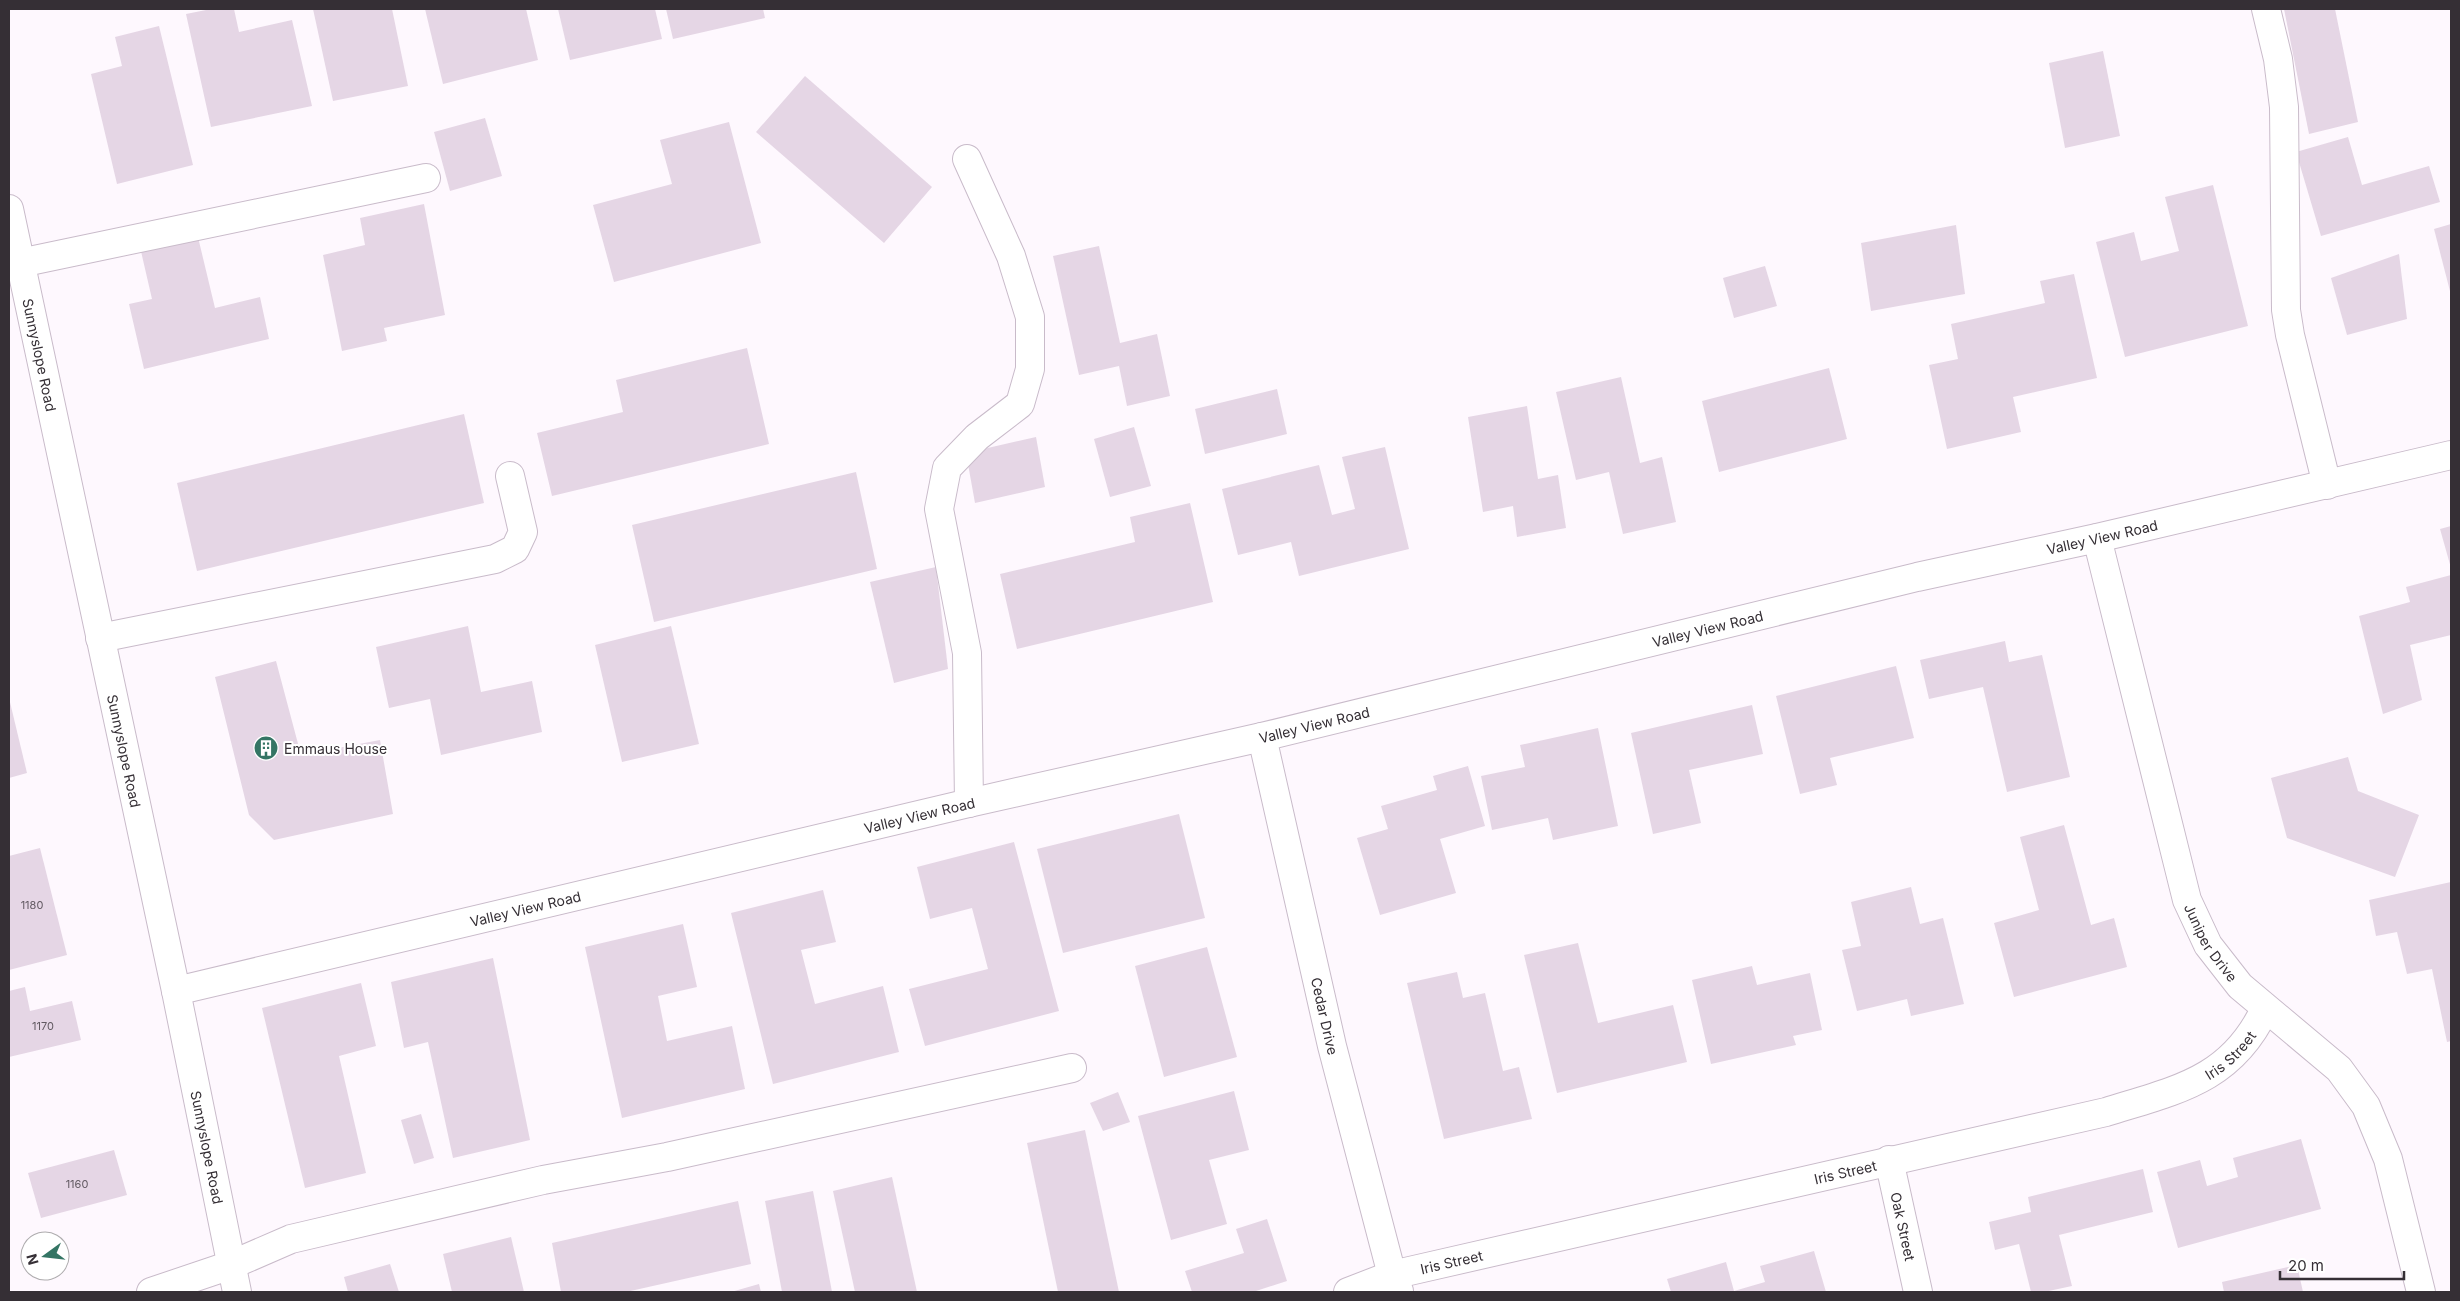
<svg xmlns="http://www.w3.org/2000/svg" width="2460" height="1301" font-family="Inter,sans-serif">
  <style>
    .building { fill: #e5d6e5 }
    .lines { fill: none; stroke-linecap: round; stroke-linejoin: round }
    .minor-casing { stroke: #c9bbca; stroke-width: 30 }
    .minor { stroke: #fff; stroke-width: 28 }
    .labels { text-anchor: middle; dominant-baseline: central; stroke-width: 4; stroke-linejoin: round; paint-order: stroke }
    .number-label { font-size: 11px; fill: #615961 }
    .street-label { font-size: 14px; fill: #352f35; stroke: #fff }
    .poi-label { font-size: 14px; fill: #352f35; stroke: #fff; text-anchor: start }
  </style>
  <rect width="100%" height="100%" fill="#fef8fe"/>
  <g class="building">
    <polygon points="211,9 234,9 239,32 292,20 312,106 211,127 186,14"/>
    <polygon points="313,9 392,9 408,86 333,101"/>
    <polygon points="425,9 526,9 538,60 443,84"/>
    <polygon points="558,9 655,9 662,39 570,60"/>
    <polygon points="666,9 763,9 765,18 673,39"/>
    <polygon points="2284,9 2335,9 2358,122 2309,134"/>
    <polygon points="159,26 193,165 117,184 91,74 122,66 115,37"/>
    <polygon points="2103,51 2120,136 2065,148 2049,63"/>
    <polygon points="805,76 932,187 884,243 756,132"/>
    <polygon points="485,118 502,176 450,191 434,132"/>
    <polygon points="729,122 761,243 614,282 593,205 672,184 660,140"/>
    <polygon points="2348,137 2362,185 2429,166 2440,202 2321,236 2296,152"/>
    <polygon points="2213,185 2248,326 2125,357 2096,242 2134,232 2141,261 2179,251 2165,197"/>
    <polygon points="424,204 445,315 384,328 387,341 342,351 323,255 365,245 360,218"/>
    <polygon points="2451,224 2451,295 2434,229"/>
    <polygon points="1956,225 1965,294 1871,311 1861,243"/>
    <polygon points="197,233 215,308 260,297 269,339 144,369 129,304 152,299 140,247"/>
    <polygon points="1099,246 1120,343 1157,334 1170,396 1127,406 1119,366 1079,375 1053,256"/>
    <polygon points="2399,254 2407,319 2347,335 2331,278"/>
    <polygon points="1765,266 1777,306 1734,318 1723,278"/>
    <polygon points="2074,274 2097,378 2013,397 2021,432 1947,449 1929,365 1958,359 1951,324 2045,303 2040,281"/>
    <polygon points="747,348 769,444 552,496 537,433 623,412 616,380"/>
    <polygon points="1829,368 1847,439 1719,472 1702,401"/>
    <polygon points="1621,377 1640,463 1662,457 1676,522 1623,534 1609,472 1576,480 1556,392"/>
    <polygon points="1277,389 1287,434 1205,454 1195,409"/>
    <polygon points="1527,406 1538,479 1558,475 1566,528 1517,537 1513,506 1483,512 1468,417"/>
    <polygon points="464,414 484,503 197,571 177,483"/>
    <polygon points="1134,427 1151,486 1110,497 1094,439"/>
    <polygon points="1036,437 1045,487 975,503 966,453"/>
    <polygon points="1385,447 1409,549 1299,576 1291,542 1238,555 1222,489 1319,465 1332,515 1355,509 1342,457"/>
    <polygon points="856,472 877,569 654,622 632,525"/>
    <polygon points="1190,503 1213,602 1017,649 1000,574 1135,542 1130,517"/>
    <polygon points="2451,526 2451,568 2440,529"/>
    <polygon points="936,567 948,669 894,683 870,582"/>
    <polygon points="2451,575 2451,635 2410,645 2422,700 2383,714 2359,616 2410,602 2406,587"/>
    <polygon points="468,626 481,692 532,681 542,732 441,755 430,699 389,708 376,647"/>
    <polygon points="671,626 699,744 622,762 595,645"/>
    <polygon points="2005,641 2009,662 2042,655 2070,777 2007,792 1983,687 1929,699 1920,660"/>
    <polygon points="276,661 301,755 380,740 393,814 274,840 249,815 215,677"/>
    <polygon points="1896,666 1914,738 1830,758 1837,785 1800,794 1776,696"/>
    <polygon points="9,698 27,773 9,778"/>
    <polygon points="1752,705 1763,754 1689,770 1701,823 1653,834 1631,733"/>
    <polygon points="1598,728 1618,826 1553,840 1548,818 1492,830 1481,776 1525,767 1520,745"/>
    <polygon points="2348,757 2358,791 2419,815 2395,877 2287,838 2271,778"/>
    <polygon points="1468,766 1485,826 1440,839 1456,893 1380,915 1357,838 1388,829 1381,806 1437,790 1433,776"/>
    <polygon points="1179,814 1205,918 1063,953 1037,849"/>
    <polygon points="2064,825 2091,925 2114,918 2127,967 2014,997 1994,923 2039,910 2020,837"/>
    <polygon points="1014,842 1059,1011 925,1046 909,989 988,969 972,908 930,919 917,867"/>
    <polygon points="40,848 67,955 9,970 9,856"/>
    <polygon points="2451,882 2451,1041 2447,1042 2432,969 2407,974 2397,932 2376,936 2369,900"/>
    <polygon points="1911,887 1920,924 1943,918 1964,1004 1911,1016 1907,999 1857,1011 1842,950 1861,946 1851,902"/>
    <polygon points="823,890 836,942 801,950 815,1004 883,986 899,1052 773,1084 731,913"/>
    <polygon points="683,924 697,987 658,996 667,1041 732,1026 745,1089 622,1118 585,947"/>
    <polygon points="1578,943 1598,1023 1673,1005 1687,1062 1557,1093 1524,955"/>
    <polygon points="1207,947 1237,1057 1164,1077 1135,966"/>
    <polygon points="493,958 530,1140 453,1158 428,1042 404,1048 391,982"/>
    <polygon points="1752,966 1757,985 1810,973 1822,1030 1793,1036 1796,1045 1711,1064 1692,980"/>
    <polygon points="1457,972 1463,998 1485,993 1503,1071 1519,1067 1532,1119 1444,1139 1407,983"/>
    <polygon points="361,983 376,1046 339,1056 366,1173 305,1188 262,1008"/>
    <polygon points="25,987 30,1011 72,1001 81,1040 9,1057 9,991"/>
    <polygon points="1234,1091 1249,1150 1209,1160 1227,1224 1171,1240 1138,1116"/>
    <polygon points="1118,1092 1130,1122 1103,1131 1090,1103"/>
    <polygon points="421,1114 434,1158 414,1164 401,1120"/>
    <polygon points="1085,1130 1119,1292 1058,1292 1027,1143"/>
    <polygon points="2301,1139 2321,1209 2178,1248 2157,1172 2200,1160 2207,1186 2238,1177 2233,1158"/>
    <polygon points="114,1150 127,1195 41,1218 28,1173"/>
    <polygon points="2143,1169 2153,1212 2059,1235 2072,1286 2044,1292 2031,1292 2019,1244 1995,1250 1989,1222 2031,1212 2028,1197"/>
    <polygon points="892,1177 917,1292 855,1292 833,1191"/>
    <polygon points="813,1191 832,1292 782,1292 765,1201"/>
    <polygon points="738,1201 751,1264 626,1292 561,1292 552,1243"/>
    <polygon points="1267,1219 1287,1281 1253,1292 1192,1292 1185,1271 1244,1253 1236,1229"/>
    <polygon points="511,1237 524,1292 452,1292 443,1254"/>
    <polygon points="1814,1251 1826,1292 1671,1292 1667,1279 1726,1262 1734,1291 1765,1282 1760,1266"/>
    <polygon points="390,1264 399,1292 348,1292 344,1277"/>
    <polygon points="2297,1265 2303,1292 2224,1292 2222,1282"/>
    <polygon points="759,1284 761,1292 731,1292"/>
  </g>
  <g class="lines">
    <defs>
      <g id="minor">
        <polyline points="2266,9 2278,59 2284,107 2286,310 2290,335 2327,485"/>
        <polyline points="967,159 1011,256 1030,317 1030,369 1020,404 977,437 947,468 939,509 967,653 969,803"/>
        <path id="s1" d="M9 209 176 991 237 1292"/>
        <polyline points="20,263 426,178"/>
        <path id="s2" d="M2097 538 2187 900 2208 945 2240 986 2339 1069 2366 1106 2388 1159 2421 1292"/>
        <polyline points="100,638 495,559 515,549 523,532 510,476"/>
        <path id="s3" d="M1262 737 1332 1046 1392 1275 1399 1291"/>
        <path id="s4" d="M176 991 969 803 1262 737 1917 577 2097 538 2451 455"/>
        <path id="s5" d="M1889 1160 1918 1292"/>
        <polyline points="151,1292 231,1265 291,1239 543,1180 667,1157 1072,1068"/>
        <path id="s6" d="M1348 1292 1392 1275 2106 1112C2176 1090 2231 1081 2265 1009"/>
      </g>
    </defs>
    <use href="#minor" class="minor-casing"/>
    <use href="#minor" class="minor"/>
  </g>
  <defs>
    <symbol id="building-disc" viewBox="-11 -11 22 22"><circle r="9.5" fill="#347564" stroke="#fff"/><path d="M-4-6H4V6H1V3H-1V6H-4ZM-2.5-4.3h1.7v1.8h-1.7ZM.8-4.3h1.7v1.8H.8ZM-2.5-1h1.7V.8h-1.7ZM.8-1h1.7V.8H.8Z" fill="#fff"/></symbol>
  </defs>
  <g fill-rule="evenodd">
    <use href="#building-disc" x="252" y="734" width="28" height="28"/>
  </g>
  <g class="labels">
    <g class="number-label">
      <text x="32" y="905">1180</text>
      <text x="43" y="1026">1170</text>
      <text x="77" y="1184">1160</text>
    </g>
    <g class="street-label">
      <text stroke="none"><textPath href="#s1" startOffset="149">Sunnyslope Road</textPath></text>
      <text stroke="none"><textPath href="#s4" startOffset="1979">Valley View Road</textPath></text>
      <text stroke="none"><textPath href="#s4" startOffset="1574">Valley View Road</textPath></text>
      <text stroke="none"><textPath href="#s4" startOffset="1169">Valley View Road</textPath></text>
      <text stroke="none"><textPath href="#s1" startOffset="554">Sunnyslope Road</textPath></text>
      <text stroke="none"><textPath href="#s4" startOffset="764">Valley View Road</textPath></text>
      <text stroke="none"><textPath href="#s4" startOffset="359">Valley View Road</textPath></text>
      <text stroke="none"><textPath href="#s2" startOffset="422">Juniper Drive</textPath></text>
      <text stroke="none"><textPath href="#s3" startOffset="286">Cedar Drive</textPath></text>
      <text stroke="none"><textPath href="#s6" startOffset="918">Iris Street</textPath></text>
      <text stroke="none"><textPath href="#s1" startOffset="959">Sunnyslope Road</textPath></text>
      <text stroke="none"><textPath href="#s6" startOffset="512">Iris Street</textPath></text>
      <text stroke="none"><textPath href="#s5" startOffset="68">Oak Street</textPath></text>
      <text stroke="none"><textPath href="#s6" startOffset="108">Iris Street</textPath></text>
    </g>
    <g class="poi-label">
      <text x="284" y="748">Emmaus House</text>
    </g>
  </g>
  <rect width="2460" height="1301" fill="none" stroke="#352f35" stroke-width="20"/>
  <g transform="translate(45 1256) rotate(255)"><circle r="24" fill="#ffffff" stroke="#aeacae"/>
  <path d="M0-4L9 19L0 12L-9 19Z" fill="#347564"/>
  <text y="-8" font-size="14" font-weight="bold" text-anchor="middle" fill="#352f35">N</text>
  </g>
  <path d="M2280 1271v8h124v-8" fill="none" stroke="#352f35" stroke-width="2.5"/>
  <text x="2288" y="1271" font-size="15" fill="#352f35" stroke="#ffffff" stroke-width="4" paint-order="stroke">20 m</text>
</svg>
